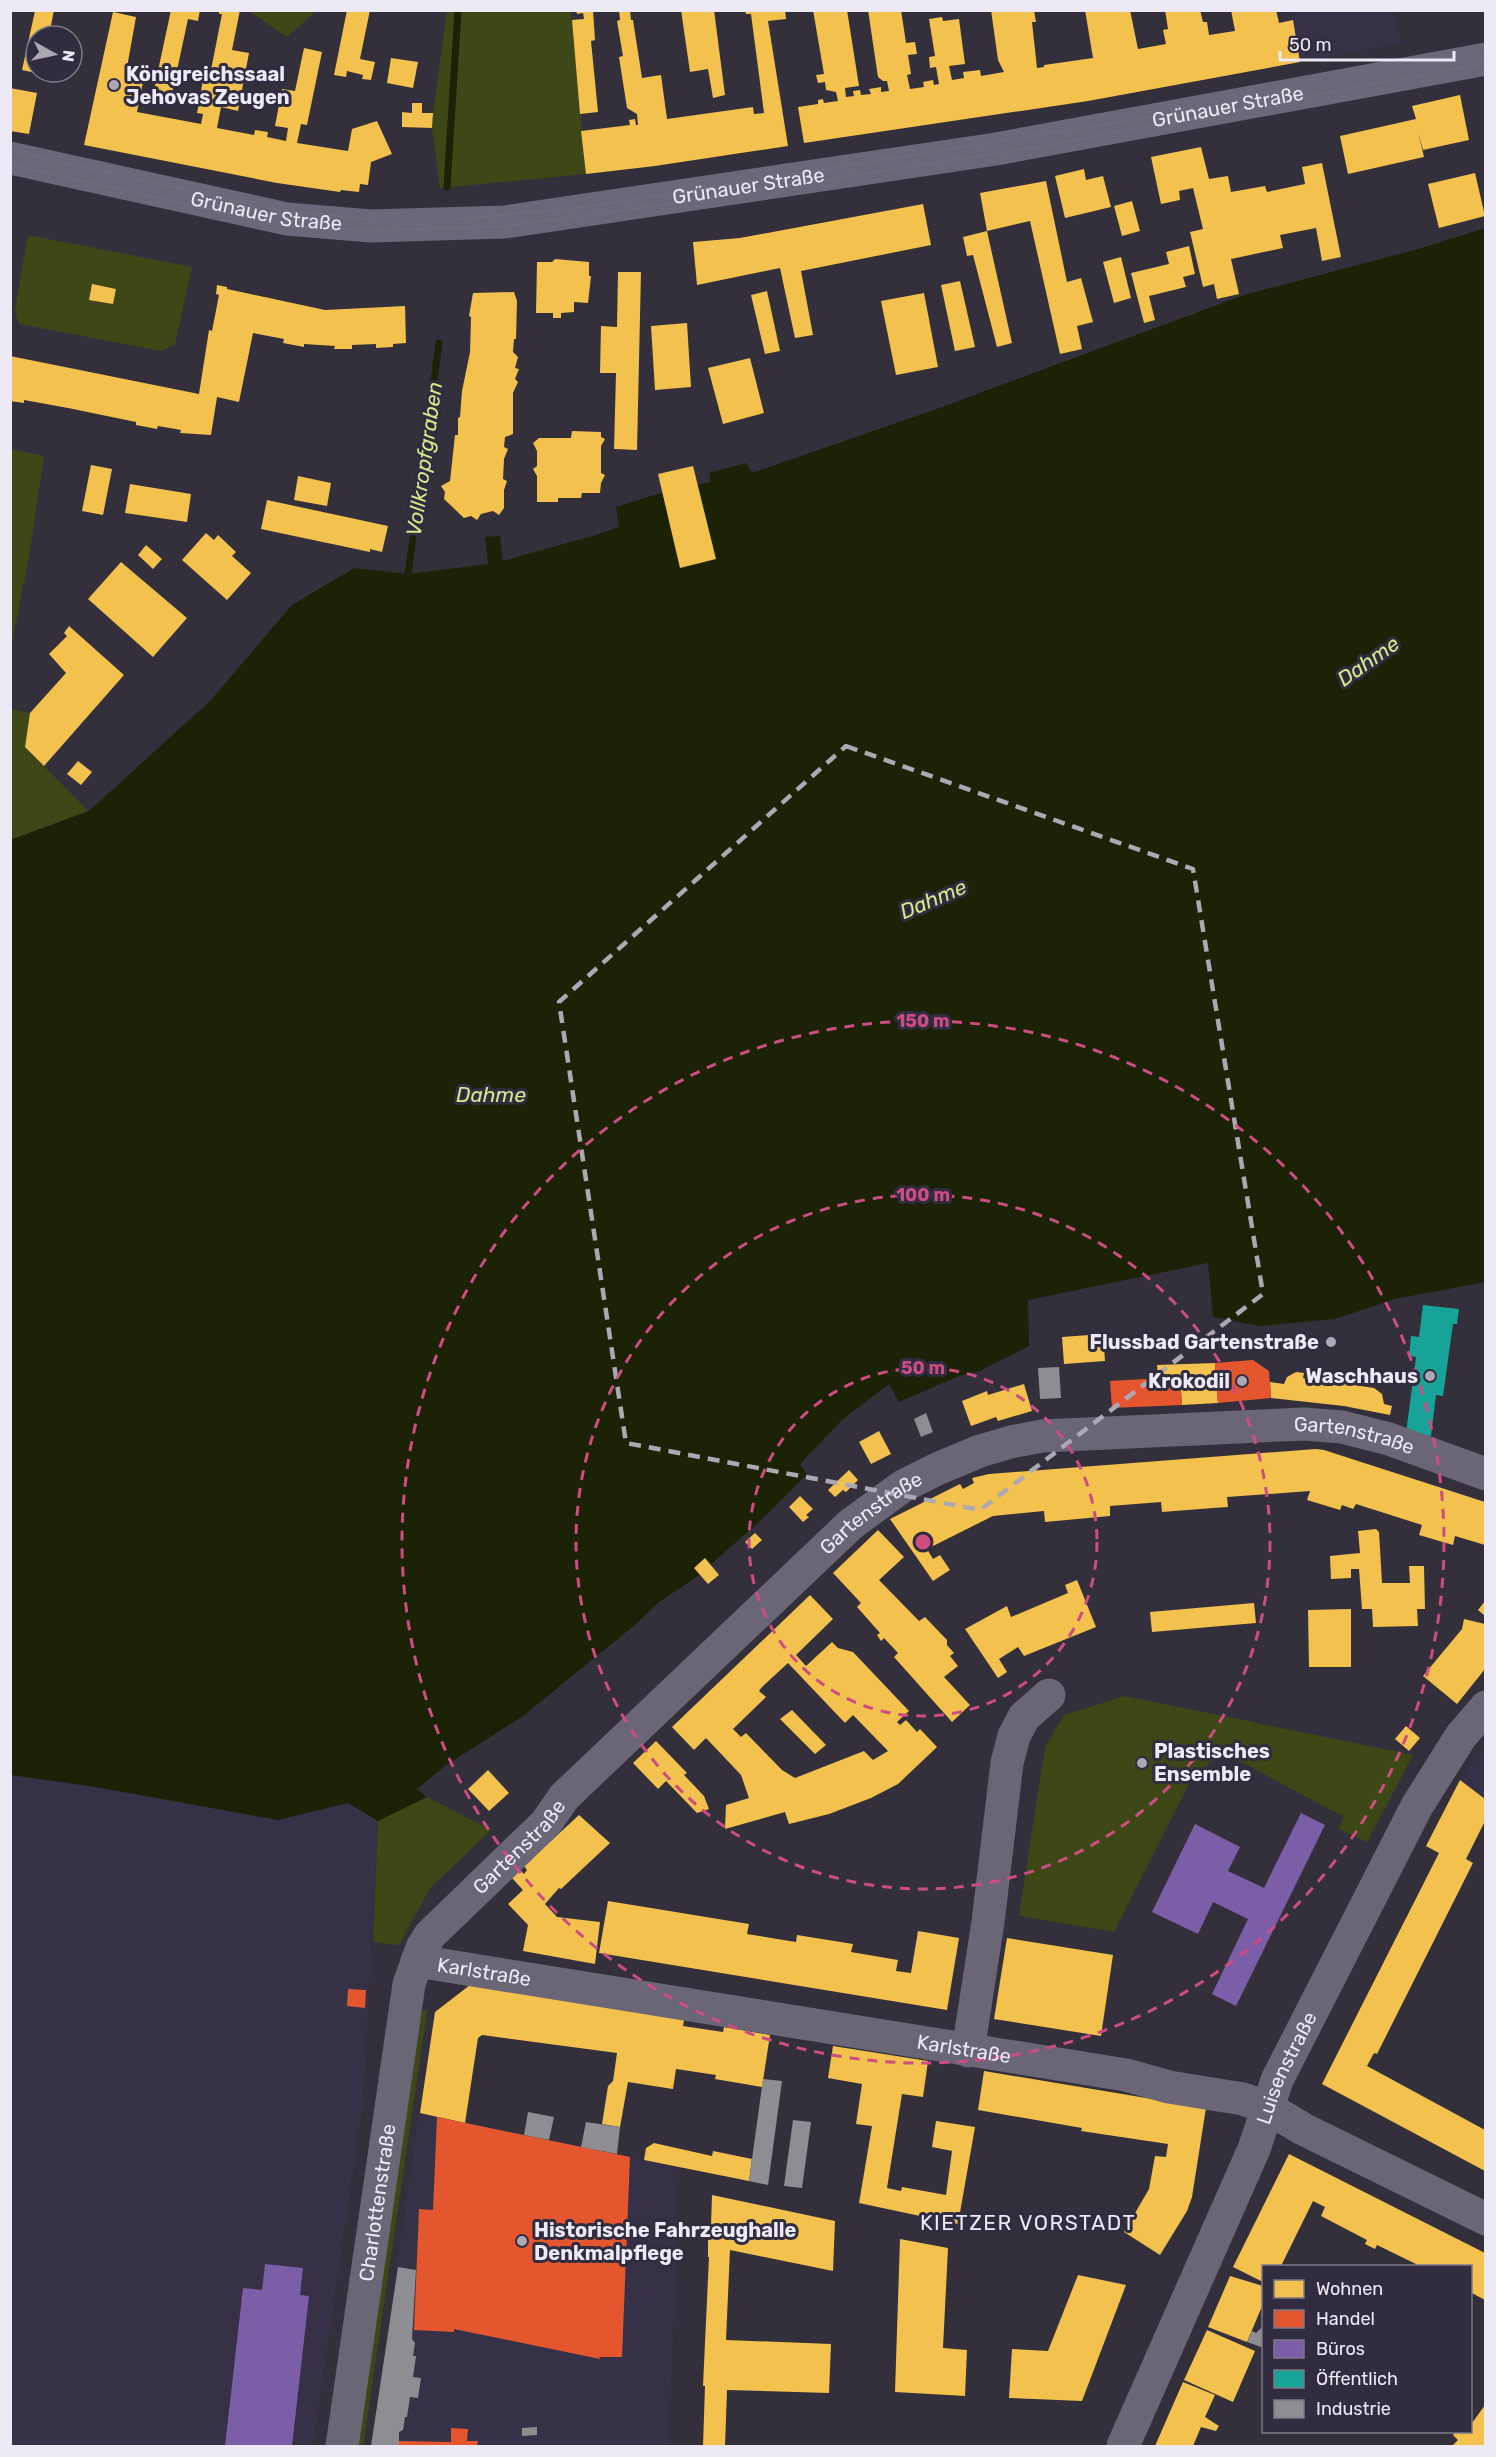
<svg xmlns="http://www.w3.org/2000/svg" width="1496" height="2457" font-family="Rubik,sans-serif">
  <style>
    .built { fill: #373148 }
    .green { fill: #3e4816 }
    .water { fill: #1b2205 }
    .homes { fill: #f2c14e; fill-rule: evenodd }
    .shops { fill: #e4572e }
    .offices { fill: #7b5ea7 }
    .public { fill: #17a398 }
    .industry { fill: #8d8d92 }
    .lines { fill: none; stroke-linecap: round; stroke-linejoin: round }
    .stream { stroke: #1b2205; stroke-width: 7 }
    .minor { stroke: #6b6676; stroke-width: 33 }
    .major { stroke: #6c6779; stroke-width: 33 }
    .tram { stroke: #726e7a; stroke-width: 1.5 }
    .marked { fill: none; stroke: #aca9b5; stroke-width: 4.5; stroke-dasharray: 12 8; stroke-linejoin: round }
    .ring { fill: none; stroke: #cd4c82; stroke-width: 3; stroke-dasharray: 10 8 }
    .poi-dot { fill: #aca9b5; stroke: #312c3f; stroke-width: 2 }
    .labels { text-anchor: middle; dominant-baseline: central; stroke-width: 6; stroke-linejoin: round; paint-order: stroke }
    .poi-label { font-size: 20px; font-weight: bold; fill: #edeaf6; stroke: #312c3f; text-anchor: start }
    .street-label { font-size: 20px; fill: #edeaf6; stroke: #312c3f }
    .water-label { font-size: 21px; font-style: italic; fill: #d2eb89; stroke: #312c3f }
    .neighbourhood-label { font-size: 21px; letter-spacing: 1.5px; fill: #edeaf6; stroke: #312c3f }
    .centre { fill: #cd4c82; stroke: #312c3f; stroke-width: 3 }
    .ring-label { font-size: 18px; text-anchor: middle; font-weight: bold; fill: #cd4c82; stroke: #312c3f; stroke-width: 6; stroke-linejoin: round; paint-order: stroke }
  </style>
  <rect width="100%" height="100%" fill="#33303b"/>
  <g class="built">
    <polygon points="1291,11 1394,11 1402,43 1300,62"/>
    <polygon points="1485,1748 1485,1799 1460,1780"/>
    <polygon points="11,1775 96,1787 278,1820 348,1803 378,1821 363,2101 313,2446 11,2446"/>
    <polygon points="419,2112 630,2157 679,2169 669,2446 371,2446"/>
  </g>
  <g class="green">
    <polygon points="249,11 316,11 287,37"/>
    <polygon points="447,11 571,11 586,174 440,188 432,128 433,113"/>
    <polygon points="28,235 192,267 175,344 161,351 20,324 17,319 15,309"/>
    <polygon points="11,449 44,456 30,551 11,648"/>
    <polygon points="10,709 30,713 25,747 88,811 11,840"/>
    <polygon points="1125,1696 1413,1755 1367,1842 1339,1829 1344,1817 1221,1751 1189,1784 1114,1932 1019,1916 1045,1747 1064,1715"/>
    <polygon points="427,1797 491,1830 430,1888 399,1945 373,1942 378,1821"/>
    <polygon points="419,2009 427,2011 363,2446 350,2446"/>
  </g>
  <polygon class="water" points="1485,228 1485,1282 1395,1299 1335,1319 1259,1326 1213,1317 1208,1263 1028,1300 1029,1346 980,1371 959,1376 899,1402 889,1384 842,1420 800,1464 807,1474 759,1522 694,1579 659,1602 636,1624 523,1716 445,1766 417,1789 427,1797 378,1821 348,1803 278,1820 96,1787 11,1775 10,840 89,811 210,701 292,605 354,568 408,574 488,564 485,537 500,536 503,561 592,536 619,527 616,507 657,494 711,482 709,473 746,463 752,473 931,411 1244,295 1422,248"/>
  <g class="homes">
    <polygon points="54,10 49,36 36,36 36,73 22,70 35,11"/>
    <polygon points="171,10 200,10 198,21 188,19 170,103 152,99"/>
    <polygon points="219,10 240,10 232,50 249,53 238,111 221,107 217,128 254,135 255,130 268,132 267,137 286,141 288,128 275,126 282,89 295,91 304,48 322,52 307,125 301,124 297,143 348,151 352,129 377,121 392,154 371,162 368,185 360,184 359,192 341,190 340,192 277,183 84,145 113,12 136,17 126,73 144,77 137,112 201,124 203,114 197,113 205,69 211,70 222,14 219,14"/>
    <polygon points="347,10 370,10 360,59 375,62 371,80 362,79 363,75 347,71 346,77 334,75"/>
    <polygon points="576,10 593,10 595,40 591,41 598,112 580,114 572,20 584,19 583,13 577,14"/>
    <polygon points="619,10 630,10 631,20 633,20 642,78 661,75 667,119 753,107 754,114 764,113 751,14 746,14 745,10 785,10 786,19 768,21 788,146 655,166 586,174 581,131 630,125 629,120 635,119 636,125 638,125 637,114 627,108 619,57 623,56 617,21 620,20"/>
    <polygon points="681,10 714,10 725,95 713,98 708,69 690,72"/>
    <polygon points="813,10 847,10 859,86 845,88 846,97 854,96 853,91 860,90 861,95 871,94 869,89 881,87 881,92 889,91 887,81 883,81 878,77 868,10 901,10 906,43 915,42 917,54 908,55 911,74 907,75 910,89 924,87 923,82 933,80 934,85 939,84 936,67 930,68 929,57 935,56 929,19 942,17 943,21 959,19 965,64 949,66 952,80 964,78 963,72 980,70 981,76 1004,72 998,60 991,10 1034,10 1036,22 1032,22 1037,68 1044,67 1044,65 1093,58 1085,10 1130,10 1138,49 1166,44 1163,30 1168,29 1165,10 1200,10 1203,22 1207,22 1209,35 1235,31 1231,10 1276,10 1279,23 1293,20 1300,62 1088,101 804,143 798,107 818,104 818,100 823,99 824,103 838,101 836,92 826,90 825,82 818,83 816,75 824,74"/>
    <polygon points="391,58 418,62 413,88 387,83"/>
    <polygon points="10,88 37,93 29,134 10,131"/>
    <polygon points="1460,95 1469,140 1423,150 1418,132 1424,157 1348,174 1340,136 1416,119 1412,106"/>
    <polygon points="412,103 422,103 422,113 433,113 432,128 402,127 402,112 412,113"/>
    <polygon points="1201,147 1209,179 1228,176 1231,192 1265,186 1267,192 1305,184 1302,167 1322,163 1341,257 1322,261 1316,228 1280,235 1283,248 1231,259 1239,294 1217,299 1214,284 1203,287 1190,232 1203,229 1193,188 1179,191 1180,200 1161,204 1151,157"/>
    <polygon points="1084,169 1086,180 1103,176 1111,207 1065,218 1055,176"/>
    <polygon points="1475,173 1485,216 1439,228 1428,184"/>
    <polygon points="1046,181 1067,282 1081,278 1093,322 1077,326 1082,349 1060,354 1030,221 987,231 980,193"/>
    <polygon points="1132,201 1140,231 1122,236 1114,206"/>
    <polygon points="923,204 931,245 801,271 813,335 795,338 780,268 697,285 693,242 740,238"/>
    <polygon points="987,231 1012,343 997,347 973,255 967,256 963,237"/>
    <polygon points="1189,246 1195,274 1183,277 1186,287 1149,296 1155,320 1144,323 1131,273 1169,264 1166,252"/>
    <polygon points="1121,257 1131,298 1114,303 1103,262"/>
    <polygon points="555,259 589,262 589,276 591,276 588,303 574,302 574,312 561,313 561,318 553,318 553,313 536,313 537,262 552,262"/>
    <polygon points="618,272 641,272 637,450 614,449 616,373 600,373 601,326 617,327"/>
    <polygon points="960,281 975,347 955,351 941,285"/>
    <polygon points="92,284 116,289 113,304 89,300"/>
    <polygon points="217,285 227,287 227,289 325,310 405,306 406,343 393,344 393,347 376,348 376,344 352,345 352,349 334,349 335,346 304,344 304,347 283,343 284,339 253,333 239,402 217,397 211,435 180,433 181,430 158,426 157,429 136,425 136,422 68,408 24,400 24,403 10,401 10,356 199,394 209,330 212,331 219,295 216,294"/>
    <polygon points="767,291 780,351 765,354 751,295"/>
    <polygon points="514,292 517,301 516,339 514,339 513,352 518,357 515,368 519,369 515,379 518,382 513,393 513,434 505,437 504,447 508,449 504,459 503,479 507,481 504,490 504,508 499,515 493,511 481,514 477,520 471,516 464,518 444,499 445,492 441,486 450,481 455,435 458,435 458,418 460,417 462,391 470,352 471,317 469,316 473,293"/>
    <polygon points="924,293 938,367 896,375 881,301"/>
    <polygon points="687,323 691,387 655,390 651,326"/>
    <polygon points="750,358 764,413 723,424 708,368"/>
    <polygon points="572,431 601,432 601,437 605,439 601,446 601,473 605,475 601,483 600,493 582,493 581,498 558,498 558,502 537,502 537,476 533,469 537,466 537,451 533,443 539,438 571,438"/>
    <polygon points="91,465 112,469 103,515 82,511"/>
    <polygon points="693,466 716,559 680,568 658,474"/>
    <polygon points="298,476 331,483 327,506 294,500"/>
    <polygon points="130,484 191,494 187,522 125,513"/>
    <polygon points="267,500 388,526 382,552 370,549 370,552 261,529"/>
    <polygon points="206,533 214,540 218,535 236,552 232,556 251,573 227,600 182,560"/>
    <polygon points="146,545 162,559 153,569 138,555"/>
    <polygon points="121,562 187,618 153,657 88,599"/>
    <polygon points="69,626 124,675 44,766 25,747 30,713 66,673 49,654 67,636 64,633"/>
    <polygon points="78,761 92,772 81,785 67,774"/>
    <polygon points="1103,1334 1105,1361 1064,1364 1062,1337"/>
    <polygon points="1215,1363 1218,1403 1182,1405 1180,1377 1158,1378 1157,1365"/>
    <polygon points="1296,1372 1304,1373 1303,1378 1336,1382 1342,1378 1349,1378 1348,1384 1374,1388 1382,1394 1384,1404 1392,1406 1390,1415 1344,1406 1271,1398 1270,1382 1284,1384 1287,1377"/>
    <polygon points="1024,1384 1032,1411 998,1421 996,1417 971,1426 962,1401 987,1391 988,1395"/>
    <polygon points="879,1431 891,1454 871,1464 859,1442"/>
    <polygon points="1316,1449 1324,1450 1485,1502 1485,1545 1455,1536 1453,1545 1419,1535 1422,1525 1356,1504 1353,1509 1342,1505 1340,1510 1307,1500 1310,1491 1227,1497 1228,1507 1213,1508 1162,1512 1161,1502 1110,1506 1110,1516 1045,1522 1044,1511 993,1516 927,1549 933,1559 940,1555 950,1570 933,1581 890,1519 960,1484 963,1489 974,1483 972,1478 989,1474"/>
    <polygon points="849,1470 858,1480 846,1492 843,1490 835,1497 828,1490"/>
    <polygon points="800,1496 813,1509 806,1515 809,1517 803,1522 789,1507"/>
    <polygon points="1376,1529 1379,1532 1382,1583 1410,1583 1409,1566 1424,1566 1425,1609 1417,1609 1418,1626 1373,1627 1372,1609 1362,1609 1359,1569 1351,1569 1351,1578 1331,1579 1330,1556 1360,1553 1358,1531"/>
    <polygon points="878,1530 904,1557 879,1580 919,1621 925,1617 947,1640 947,1645 954,1653 950,1656 958,1666 944,1677 970,1705 952,1722 894,1657 898,1653 884,1638 881,1641 877,1635 880,1633 857,1607 861,1603 833,1573"/>
    <polygon points="755,1533 762,1540 752,1549 745,1542"/>
    <polygon points="705,1558 719,1575 708,1584 694,1568"/>
    <polygon points="1077,1580 1096,1627 1024,1656 1018,1647 999,1659 1007,1672 998,1678 965,1629 1007,1606 1011,1617 1068,1593 1065,1585"/>
    <path d="M810 1595 833 1619 796 1655 806 1666 832 1642 838 1648 853 1652 909 1711 897 1722 900 1725 906 1720 917 1732 920 1729 937 1747 898 1784 871 1798 829 1814 789 1824 785 1812 725 1829 726 1805 749 1798 741 1775 706 1738 694 1750 672 1727ZM788 1663 845 1723 853 1715 888 1751 873 1760 864 1751 795 1778 782 1770 746 1733 741 1737 733 1729 766 1697 759 1691 762 1687Z"/>
    <polygon points="1485,1601 1485,1616 1478,1610"/>
    <polygon points="1254,1603 1256,1623 1152,1632 1150,1612"/>
    <polygon points="1351,1609 1351,1667 1309,1667 1308,1610"/>
    <polygon points="1464,1619 1485,1624 1485,1669 1457,1704 1423,1676 1462,1629"/>
    <polygon points="792,1710 826,1745 815,1754 780,1719"/>
    <polygon points="1406,1726 1420,1738 1409,1751 1395,1739"/>
    <polygon points="656,1741 687,1773 684,1775 704,1796 709,1809 697,1813 666,1781 658,1789 633,1763"/>
    <polygon points="488,1770 509,1793 489,1811 468,1789"/>
    <polygon points="1460,1780 1485,1799 1485,1821 1466,1859 1473,1863 1377,2054 1374,2053 1367,2066 1485,2130 1485,2171 1322,2084 1439,1853 1426,1846"/>
    <polygon points="579,1815 610,1843 561,1889 559,1888 545,1904 557,1917 600,1922 595,1964 523,1951 528,1925 508,1904 523,1890 512,1878 520,1870 524,1874 527,1870 524,1866"/>
    <polygon points="608,1901 749,1924 747,1934 796,1942 797,1935 853,1944 851,1952 898,1960 896,1971 911,1973 918,1931 959,1938 947,2010 599,1953"/>
    <polygon points="1007,1938 1113,1955 1101,2036 994,2019"/>
    <polygon points="470,1985 684,2020 683,2026 723,2032 724,2027 770,2035 762,2087 715,2079 716,2075 676,2069 673,2089 628,2082 620,2127 602,2124 608,2086 613,2081 617,2053 482,2035 478,2038 465,2123 420,2113 435,2012"/>
    <polygon points="833,2046 928,2061 923,2097 902,2094 887,2188 901,2191 902,2187 946,2195 952,2151 932,2147 936,2121 975,2127 958,2224 859,2203 872,2126 856,2124 862,2084 828,2078"/>
    <polygon points="984,2071 1206,2108 1192,2197 1187,2211 1160,2255 1124,2232 1149,2189 1155,2156 1166,2157 1168,2144 1081,2131 1082,2128 978,2110"/>
    <polygon points="654,2143 712,2156 713,2151 752,2159 749,2181 644,2160 646,2148"/>
    <polygon points="1289,2154 1485,2253 1485,2300 1470,2292 1470,2266 1420,2266 1377,2245 1375,2249 1365,2244 1367,2240 1321,2216 1325,2207 1313,2201 1281,2266 1263,2266 1263,2282 1233,2267"/>
    <polygon points="712,2195 835,2221 833,2271 730,2250 726,2340 831,2344 829,2393 727,2390 725,2446 703,2446 705,2386 703,2386 709,2257 708,2257 708,2242 709,2226 711,2226"/>
    <polygon points="900,2239 948,2248 943,2348 967,2350 965,2396 895,2392"/>
    <polygon points="1078,2275 1126,2285 1082,2401 1009,2398 1012,2349 1048,2351"/>
    <polygon points="1230,2276 1263,2286 1263,2304 1247,2342 1208,2327"/>
    <polygon points="1207,2330 1255,2351 1233,2402 1184,2380"/>
    <polygon points="1183,2382 1215,2395 1205,2417 1219,2426 1216,2431 1201,2427 1193,2446 1155,2446"/>
    <polygon points="1485,2405 1485,2446 1452,2446 1458,2440 1453,2435 1455,2432 1470,2432 1470,2421 1472,2423"/>
  </g>
  <g class="shops">
    <polygon points="1253,1360 1269,1371 1271,1398 1218,1403 1215,1363"/>
    <polygon points="1180,1377 1182,1405 1112,1408 1110,1381"/>
    <polygon points="348,1989 366,1990 365,2008 347,2006"/>
    <polygon points="437,2117 630,2157 622,2357 599,2357 600,2359 454,2329 454,2332 414,2330 419,2209 433,2210"/>
    <polygon points="451,2428 468,2429 467,2441 478,2441 477,2446 399,2446 399,2441 451,2442"/>
  </g>
  <g class="offices">
    <polygon points="1301,1813 1325,1825 1236,2006 1212,1994 1248,1919 1213,1902 1198,1934 1152,1912 1195,1824 1240,1847 1228,1871 1264,1888"/>
    <polygon points="265,2264 303,2268 300,2295 309,2296 292,2446 225,2446 243,2288 262,2290"/>
  </g>
  <polygon class="public" points="1423,1305 1459,1309 1457,1324 1453,1324 1443,1396 1436,1395 1431,1436 1406,1433 1416,1357 1409,1356 1411,1336 1419,1337"/>
  <g class="industry">
    <polygon points="1059,1367 1061,1398 1040,1399 1038,1368"/>
    <polygon points="926,1413 933,1432 921,1437 914,1419"/>
    <polygon points="763,2079 782,2081 768,2185 749,2181"/>
    <polygon points="528,2112 554,2117 549,2140 524,2135"/>
    <polygon points="793,2120 811,2122 802,2188 784,2186"/>
    <polygon points="586,2122 620,2127 617,2154 581,2147"/>
    <polygon points="398,2267 416,2270 412,2339 415,2343 413,2356 416,2356 413,2377 421,2378 418,2398 410,2397 407,2417 405,2417 403,2430 399,2432 399,2446 371,2446"/>
    <polygon points="1261,2328 1264,2329 1264,2348 1247,2342 1252,2331 1256,2333"/>
    <polygon points="537,2427 537,2435 522,2436 522,2428"/>
  </g>
  <g class="lines">
    <g class="stream">
      <polyline points="447,187 458,10"/>
      <polyline points="409,581 408,574 439,343"/>
    </g>
    <g class="minor">
      <path id="s1" d="M417 1961 1126 2075 1169 2087 1243 2099 1268 2108 1303 2129 1486 2219"/>
      <polyline points="968,2051 988,1922 1007,1763 1014,1736 1024,1717 1049,1695"/>
      <path id="s2" d="M342 2446 409 1984 422 1948 430 1935 546 1823 564 1797 851 1524 903 1486 937 1469 980 1451 1011 1442 1042 1436 1304 1424 1342 1427 1389 1439 1486 1474"/>
      <path id="s3" d="M1123 2446 1254 2149 1277 2080 1417 1806 1461 1736 1486 1707"/>
    </g>
    <path class="major" id="s4" d="M10 158 287 219 371 226 505 222 996 149 1486 59"/>
    <g class="tram">
      <polyline points="10,151 287,212 371,219 459,219 586,207 1170,114"/>
      <polyline points="10,165 286,226 368,231 506,226 662,205 1044,146 1486,63"/>
    </g>
  </g>
  <path class="marked" d="M846 746 1193 869 1263 1294 980 1510 626 1443 559 1002Z"/>
  <g class="ring">
    <circle cx="923" cy="1542" r="174"/>
    <circle cx="923" cy="1542" r="347"/>
    <circle cx="923" cy="1542" r="521"/>
  </g>
  <g class="poi-dot">
    <circle cx="114" cy="85" r="6"/>
    <circle cx="1331" cy="1342" r="6"/>
    <circle cx="1430" cy="1376" r="6"/>
    <circle cx="1242" cy="1381" r="6"/>
    <circle cx="1142" cy="1763" r="6"/>
    <circle cx="522" cy="2241" r="6"/>
  </g>
  <g class="labels">
    <g class="poi-label">
      <text x="126" y="74">Königreichssaal<tspan x="126" dy="23">Jehovas Zeugen</tspan></text>
      <text x="1319" y="1342" text-anchor="end">Flussbad Gartenstraße</text>
      <text x="1418" y="1376" text-anchor="end">Waschhaus</text>
      <text x="1230" y="1381" text-anchor="end">Krokodil</text>
      <text x="1154" y="1751">Plastisches<tspan x="1154" dy="23">Ensemble</tspan></text>
      <text x="534" y="2230">Historische Fahrzeughalle<tspan x="534" dy="23">Denkmalpflege</tspan></text>
    </g>
    <g class="street-label">
      <text stroke="none"><textPath href="#s4" startOffset="1234">Grünauer Straße</textPath></text>
      <text stroke="none"><textPath href="#s4" startOffset="748">Grünauer Straße</textPath></text>
      <text stroke="none"><textPath href="#s4" startOffset="262">Grünauer Straße</textPath></text>
      <text stroke="none"><textPath href="#s2" startOffset="1636">Gartenstraße</textPath></text>
      <text stroke="none"><textPath href="#s2" startOffset="1132">Gartenstraße</textPath></text>
      <text stroke="none"><textPath href="#s2" startOffset="646">Gartenstraße</textPath></text>
      <text stroke="none"><textPath href="#s1" startOffset="68">Karlstraße</textPath></text>
      <text stroke="none"><textPath href="#s1" startOffset="554">Karlstraße</textPath></text>
      <text stroke="none"><textPath href="#s3" startOffset="412">Luisenstraße</textPath></text>
      <text stroke="none"><textPath href="#s2" startOffset="246">Charlottenstraße</textPath></text>
    </g>
    <g class="water-label">
      <text transform="translate(424 459) rotate(-82)">Vollkropfgraben</text>
      <text transform="translate(1368 661) rotate(-35)">Dahme</text>
      <text transform="translate(933 899) rotate(-23)">Dahme</text>
      <text x="491" y="1094">Dahme</text>
    </g>
    <g class="neighbourhood-label">
      <text x="1028" y="2222">KIETZER VORSTADT</text>
    </g>
  </g>
  <circle cx="923" cy="1542" r="9" class="centre"/>
  <g class="ring-label">
    <text x="923" y="1027">150 m</text>
    <text x="923" y="1201">100 m</text>
    <text x="923" y="1374">50 m</text>
  </g>
  <rect width="1496" height="2457" fill="none" stroke="#edeaf6" stroke-width="24"/>
  <rect x="1262" y="2265" width="210" height="168" fill="#312c3f" stroke="#7c7888" stroke-width="1.5"/>
  <rect x="1274" y="2280" width="30" height="18" fill="#f2c14e" stroke="#7c7888" stroke-width="1.5"/>
  <text x="1316" y="2295" font-size="18" fill="#edeaf6">Wohnen</text>
  <rect x="1274" y="2310" width="30" height="18" fill="#e4572e" stroke="#7c7888" stroke-width="1.5"/>
  <text x="1316" y="2325" font-size="18" fill="#edeaf6">Handel</text>
  <rect x="1274" y="2340" width="30" height="18" fill="#7b5ea7" stroke="#7c7888" stroke-width="1.5"/>
  <text x="1316" y="2355" font-size="18" fill="#edeaf6">Büros</text>
  <rect x="1274" y="2370" width="30" height="18" fill="#17a398" stroke="#7c7888" stroke-width="1.5"/>
  <text x="1316" y="2385" font-size="18" fill="#edeaf6">Öffentlich</text>
  <rect x="1274" y="2400" width="30" height="18" fill="#8d8d92" stroke="#7c7888" stroke-width="1.5"/>
  <text x="1316" y="2415" font-size="18" fill="#edeaf6">Industrie</text>
  <g transform="translate(54 54) rotate(98)"><circle r="28" fill="#312c3f" stroke="#7c7888" stroke-width="1.5"/>
  <path d="M0-4.5L10 22L0 15L-10 22Z" fill="#aca9b5"/>
  <text y="-9" font-size="16" font-weight="bold" text-anchor="middle" fill="#edeaf6">N</text>
  </g>
  <path d="M1280 51v9h174v-9" fill="none" stroke="#edeaf6" stroke-width="3"/>
  <text x="1289" y="51" font-size="18" fill="#edeaf6" stroke="#312c3f" stroke-width="4.5" paint-order="stroke">50 m</text>
</svg>
